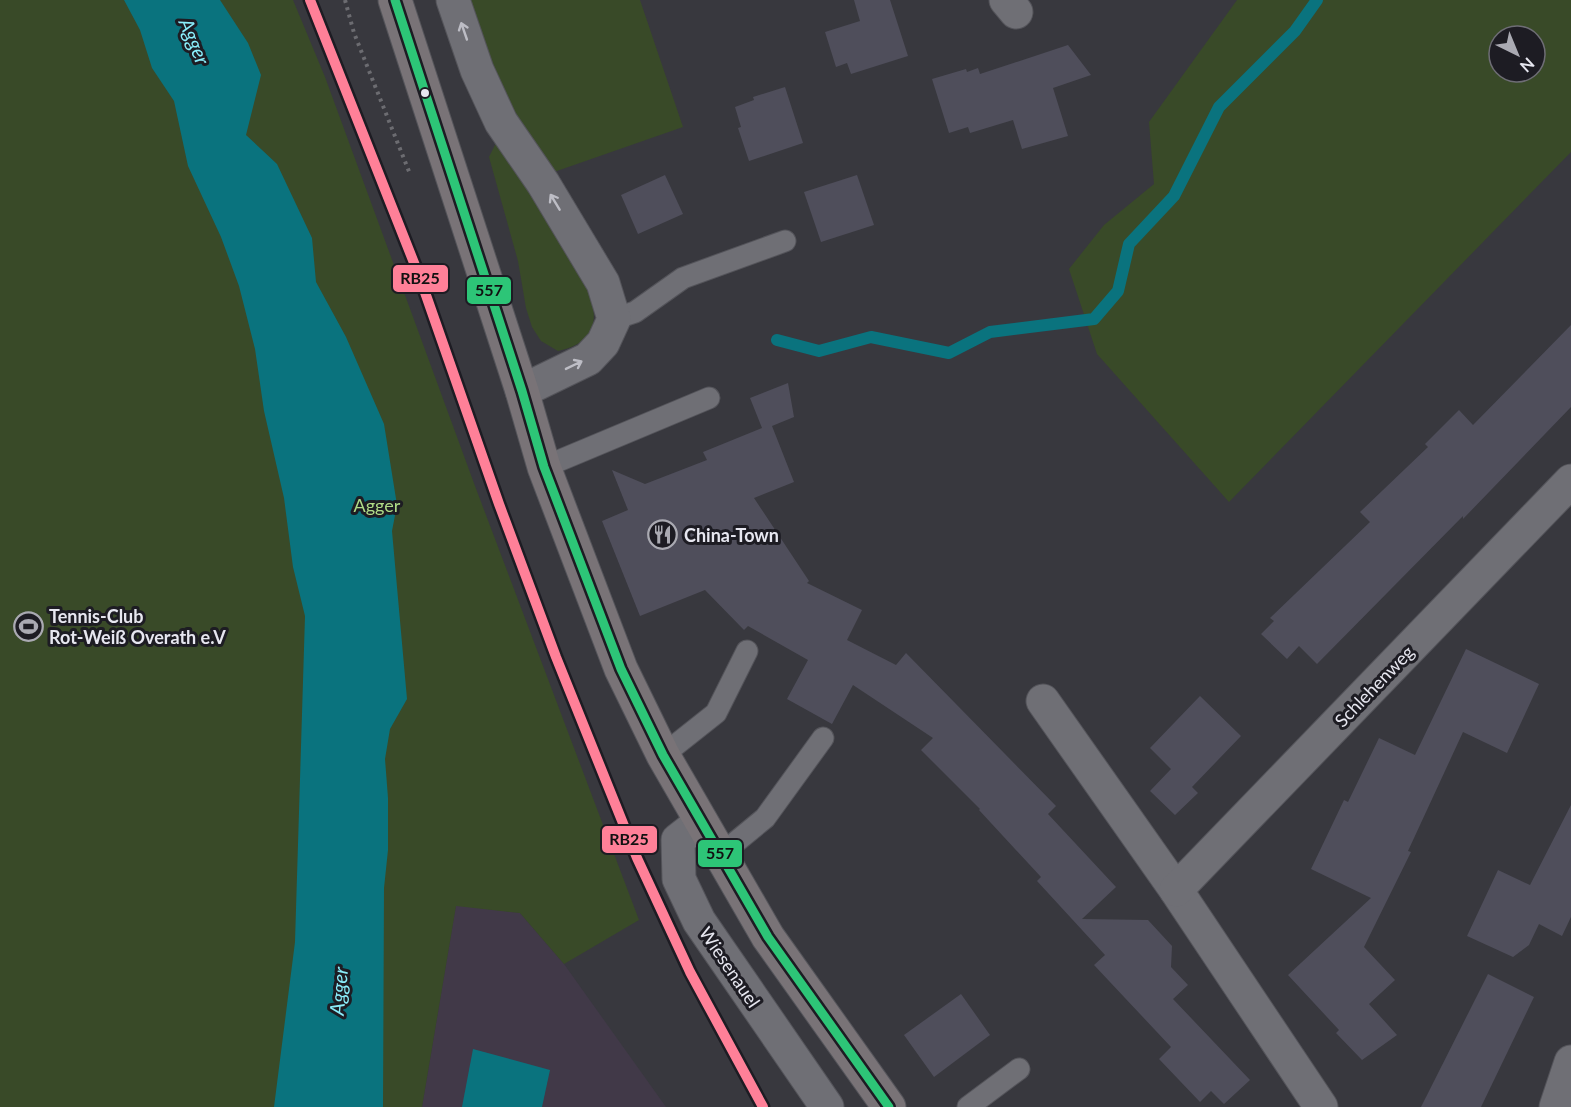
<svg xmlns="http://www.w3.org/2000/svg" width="1571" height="1107" font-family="Lato,sans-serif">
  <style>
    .commercial { fill: #413948 }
    .green { fill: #394a28; fill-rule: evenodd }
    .water { fill: #0a737e }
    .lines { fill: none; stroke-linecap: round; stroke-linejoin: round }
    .stream { stroke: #0a737e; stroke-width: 12 }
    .building { fill: #4f4e5b }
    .service-casing { stroke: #54545a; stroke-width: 23 }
    .minor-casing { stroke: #54545a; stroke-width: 35 }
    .primary-casing { stroke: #54545a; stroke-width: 35 }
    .path { stroke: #6c6c71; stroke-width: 4; stroke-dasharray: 3 4.5; stroke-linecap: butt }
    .service { stroke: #6f6f75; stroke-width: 21 }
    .minor { stroke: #6f6f75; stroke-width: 33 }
    .primary { stroke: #797377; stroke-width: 33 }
    .bus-1-casing { stroke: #1d1c23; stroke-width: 14 }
    .bus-1 { stroke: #2dc577; stroke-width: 9 }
    .rail-1-casing { stroke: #1d1c23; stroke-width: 15 }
    .rail-1 { stroke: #ff8098; stroke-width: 10 }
    .oneway { stroke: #bdbdc5 }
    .bus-dot { fill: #e7e7f0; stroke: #1d1c23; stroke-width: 2 }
    .labels { text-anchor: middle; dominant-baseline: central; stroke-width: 6; stroke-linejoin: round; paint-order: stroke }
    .park-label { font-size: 18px; fill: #afdb87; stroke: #1d1c23 }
    .poi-label { font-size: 18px; font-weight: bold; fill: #e7e7f0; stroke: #1d1c23; text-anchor: start }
    .street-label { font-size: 18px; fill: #e7e7f0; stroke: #1d1c23 }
    .water-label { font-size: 20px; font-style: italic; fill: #8aeefb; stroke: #1d1c23 }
    .line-badge { stroke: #1d1c23; stroke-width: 2 }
    .pale-badge-label { font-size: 16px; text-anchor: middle; font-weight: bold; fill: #111 }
  </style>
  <rect width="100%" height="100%" fill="#38383e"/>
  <polygon class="commercial" points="456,905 520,913 564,964 666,1107 422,1107"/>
  <g class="green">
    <polygon points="0,0 293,0 325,77 475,486 639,920 564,964 520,913 456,906 422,1107 0,1107"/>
    <polygon points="468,0 640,0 683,127 554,172 506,98"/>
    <path d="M1237 0H1571V152L1229 502 1097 354 1069 269 1104 225 1154 184 1149 122ZM1499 36H1535V72H1499Z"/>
    <path d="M498 139 588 284C598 319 599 342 558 351L541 341 532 327 526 308 518 261 489 157Z"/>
  </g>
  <g class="water">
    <polygon points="124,0 220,0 248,43 261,75 246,135 277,164 312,238 316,282 346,337 384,424 397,505 392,531 407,699 390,729 385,759 388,798 388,850 384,888 383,1107 274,1107 295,942 305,616 293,567 284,498 264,411 255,349 239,286 221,237 188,166 174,101 152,68 140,30"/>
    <polygon points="473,1049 550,1070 542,1107 462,1107"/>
  </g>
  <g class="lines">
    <polyline class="stream" points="777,340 819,351 871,337 949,353 990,332 1094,319 1118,291 1129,244 1174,196 1219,107 1295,31 1317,0"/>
  </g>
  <g class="building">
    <polygon points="854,0 890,0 908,56 851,74 847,63 836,67 825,32 860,21"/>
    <polygon points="1068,45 1091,75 1053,88 1068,136 1022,149 1013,120 970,133 968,127 949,133 932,79 966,69 967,72 978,68 980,74"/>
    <polygon points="785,87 803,143 749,161 738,128 741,127 735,107 754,100 753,97"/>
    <polygon points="665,175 683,214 638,234 621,195"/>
    <polygon points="857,175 874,225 821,242 804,192"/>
    <polygon points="1571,325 1571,407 1463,519 1463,516 1317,664 1299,646 1287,659 1261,634 1274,621 1270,618 1370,522 1360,512 1428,447 1425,444 1459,410 1473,425"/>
    <polygon points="788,383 794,417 772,426 794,482 754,498 809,581 807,583 862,610 847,640 896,665 906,653 1056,806 1048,814 1116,887 1082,919 1148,920 1172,946 1171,967 1188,985 1173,999 1250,1080 1224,1104 1211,1091 1200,1102 1159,1059 1171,1047 1094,965 1105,955 1037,881 1041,877 979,810 980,809 921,750 933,738 853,685 832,724 787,699 808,660 748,626 744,630 705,590 640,616 602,521 628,510 612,470 645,484 707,460 703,452 762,428 750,398"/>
    <polygon points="1466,649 1539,684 1507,753 1463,732 1408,851 1411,852 1364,947 1395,980 1369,1004 1397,1035 1362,1060 1336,1033 1339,1030 1288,975 1371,898 1311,869 1344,800 1348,802 1379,738 1415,755"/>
    <polygon points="1200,696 1241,736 1192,787 1198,793 1175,815 1150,791 1171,769 1150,748"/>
    <polygon points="1571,805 1571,917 1562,936 1539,924 1529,945 1513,957 1467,936 1498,870 1530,885"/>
    <polygon points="1488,974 1534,997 1481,1107 1421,1107"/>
    <polygon points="961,994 990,1035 934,1077 904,1035"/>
  </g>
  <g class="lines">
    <defs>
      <g id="service">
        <polyline points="614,319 635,312 683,278 785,241"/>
        <polyline points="544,467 709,398"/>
        <polyline points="663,755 716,713 747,651"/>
        <polyline points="720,855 765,818 823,738"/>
        <polyline points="968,1107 1019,1069"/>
      </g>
      <g id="minor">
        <polyline points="453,0 477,70 501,122 543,183 603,283 614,319 603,343 588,359 522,391"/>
        <polyline points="1006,0 1016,12"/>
        <polyline points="1043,701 1176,890 1321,1107"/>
        <polyline points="701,822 678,840 679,879 699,921 827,1107"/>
        <polyline points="1176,890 1571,481"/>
        <polyline points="1556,1107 1571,1062"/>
      </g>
      <polyline id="primary" points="395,0 522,391 544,467 621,669 663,755 768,937 889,1107"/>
    </defs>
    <use href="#service" class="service-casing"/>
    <use href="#minor" class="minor-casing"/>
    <use href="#primary" class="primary-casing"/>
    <polyline class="path" points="345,0 354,33 410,174"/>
    <use href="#service" class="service"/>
    <use href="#minor" class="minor"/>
    <use href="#primary" class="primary"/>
    <defs>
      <polyline id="bus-1" points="395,0 522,391 544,467 621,669 663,755 768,937 889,1107"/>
    </defs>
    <use href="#bus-1" class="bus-1-casing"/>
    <use href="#bus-1" class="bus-1"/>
    <defs>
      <polyline id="rail-1" points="310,0 420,278 499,504 556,657 637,858 690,972 763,1107"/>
    </defs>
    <use href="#rail-1" class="rail-1-casing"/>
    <use href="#rail-1" class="rail-1"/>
  </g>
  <defs><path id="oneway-shaft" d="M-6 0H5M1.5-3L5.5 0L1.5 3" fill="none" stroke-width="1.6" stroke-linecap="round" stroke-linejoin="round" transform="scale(1.5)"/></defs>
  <g class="oneway">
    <use href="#oneway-shaft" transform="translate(464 31) rotate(-109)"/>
    <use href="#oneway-shaft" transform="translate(555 202) rotate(-121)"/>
    <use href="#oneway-shaft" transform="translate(574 365) rotate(-26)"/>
  </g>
  <defs>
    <symbol id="restaurant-ring" viewBox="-11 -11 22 22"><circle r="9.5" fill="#1d1c23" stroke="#aaaab2" stroke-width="1.5"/><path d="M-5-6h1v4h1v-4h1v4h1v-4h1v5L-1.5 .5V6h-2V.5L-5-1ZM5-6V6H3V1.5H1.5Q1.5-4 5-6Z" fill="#aaaab2"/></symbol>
    <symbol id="stadium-ring" viewBox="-11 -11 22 22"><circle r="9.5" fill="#1d1c23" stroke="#aaaab2" stroke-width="1.5"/><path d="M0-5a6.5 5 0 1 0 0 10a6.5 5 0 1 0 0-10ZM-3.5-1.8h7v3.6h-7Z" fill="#aaaab2"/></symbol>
  </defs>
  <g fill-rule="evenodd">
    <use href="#restaurant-ring" x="646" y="518" width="33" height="33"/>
    <use href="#stadium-ring" x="12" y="610" width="33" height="33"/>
  </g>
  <circle class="bus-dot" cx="425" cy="93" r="5"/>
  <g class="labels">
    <g class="park-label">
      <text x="377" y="505">Agger</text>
    </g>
    <g class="poi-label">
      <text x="684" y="535">China-Town</text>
      <text x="49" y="616">Tennis-Club<tspan x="49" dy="21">Rot-Weiß Overath e.V</tspan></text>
    </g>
    <g class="street-label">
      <text transform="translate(1374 686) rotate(-46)">Schlehenweg</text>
      <text transform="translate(730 967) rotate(56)">Wiesenauel</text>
    </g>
    <g class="water-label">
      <text transform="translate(195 41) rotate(67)">Agger</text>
      <text transform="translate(338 991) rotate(-85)">Agger</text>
    </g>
  </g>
  <g class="line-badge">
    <rect x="392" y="264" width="57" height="29" rx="6" fill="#ff8098"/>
    <rect x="466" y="276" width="46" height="29" rx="6" fill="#2dc577"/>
    <rect x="601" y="825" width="57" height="29" rx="6" fill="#ff8098"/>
    <rect x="697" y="839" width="46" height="29" rx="6" fill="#2dc577"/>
  </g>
  <g class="pale-badge-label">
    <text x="420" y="284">RB25</text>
    <text x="489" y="296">557</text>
    <text x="629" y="845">RB25</text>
    <text x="720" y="859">557</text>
  </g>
  <g transform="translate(1517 54) rotate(137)"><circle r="28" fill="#1d1c23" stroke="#6e6d75" stroke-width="1.5"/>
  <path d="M0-4.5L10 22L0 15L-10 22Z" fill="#aaaab2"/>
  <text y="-9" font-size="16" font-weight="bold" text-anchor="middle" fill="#e7e7f0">N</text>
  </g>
</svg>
